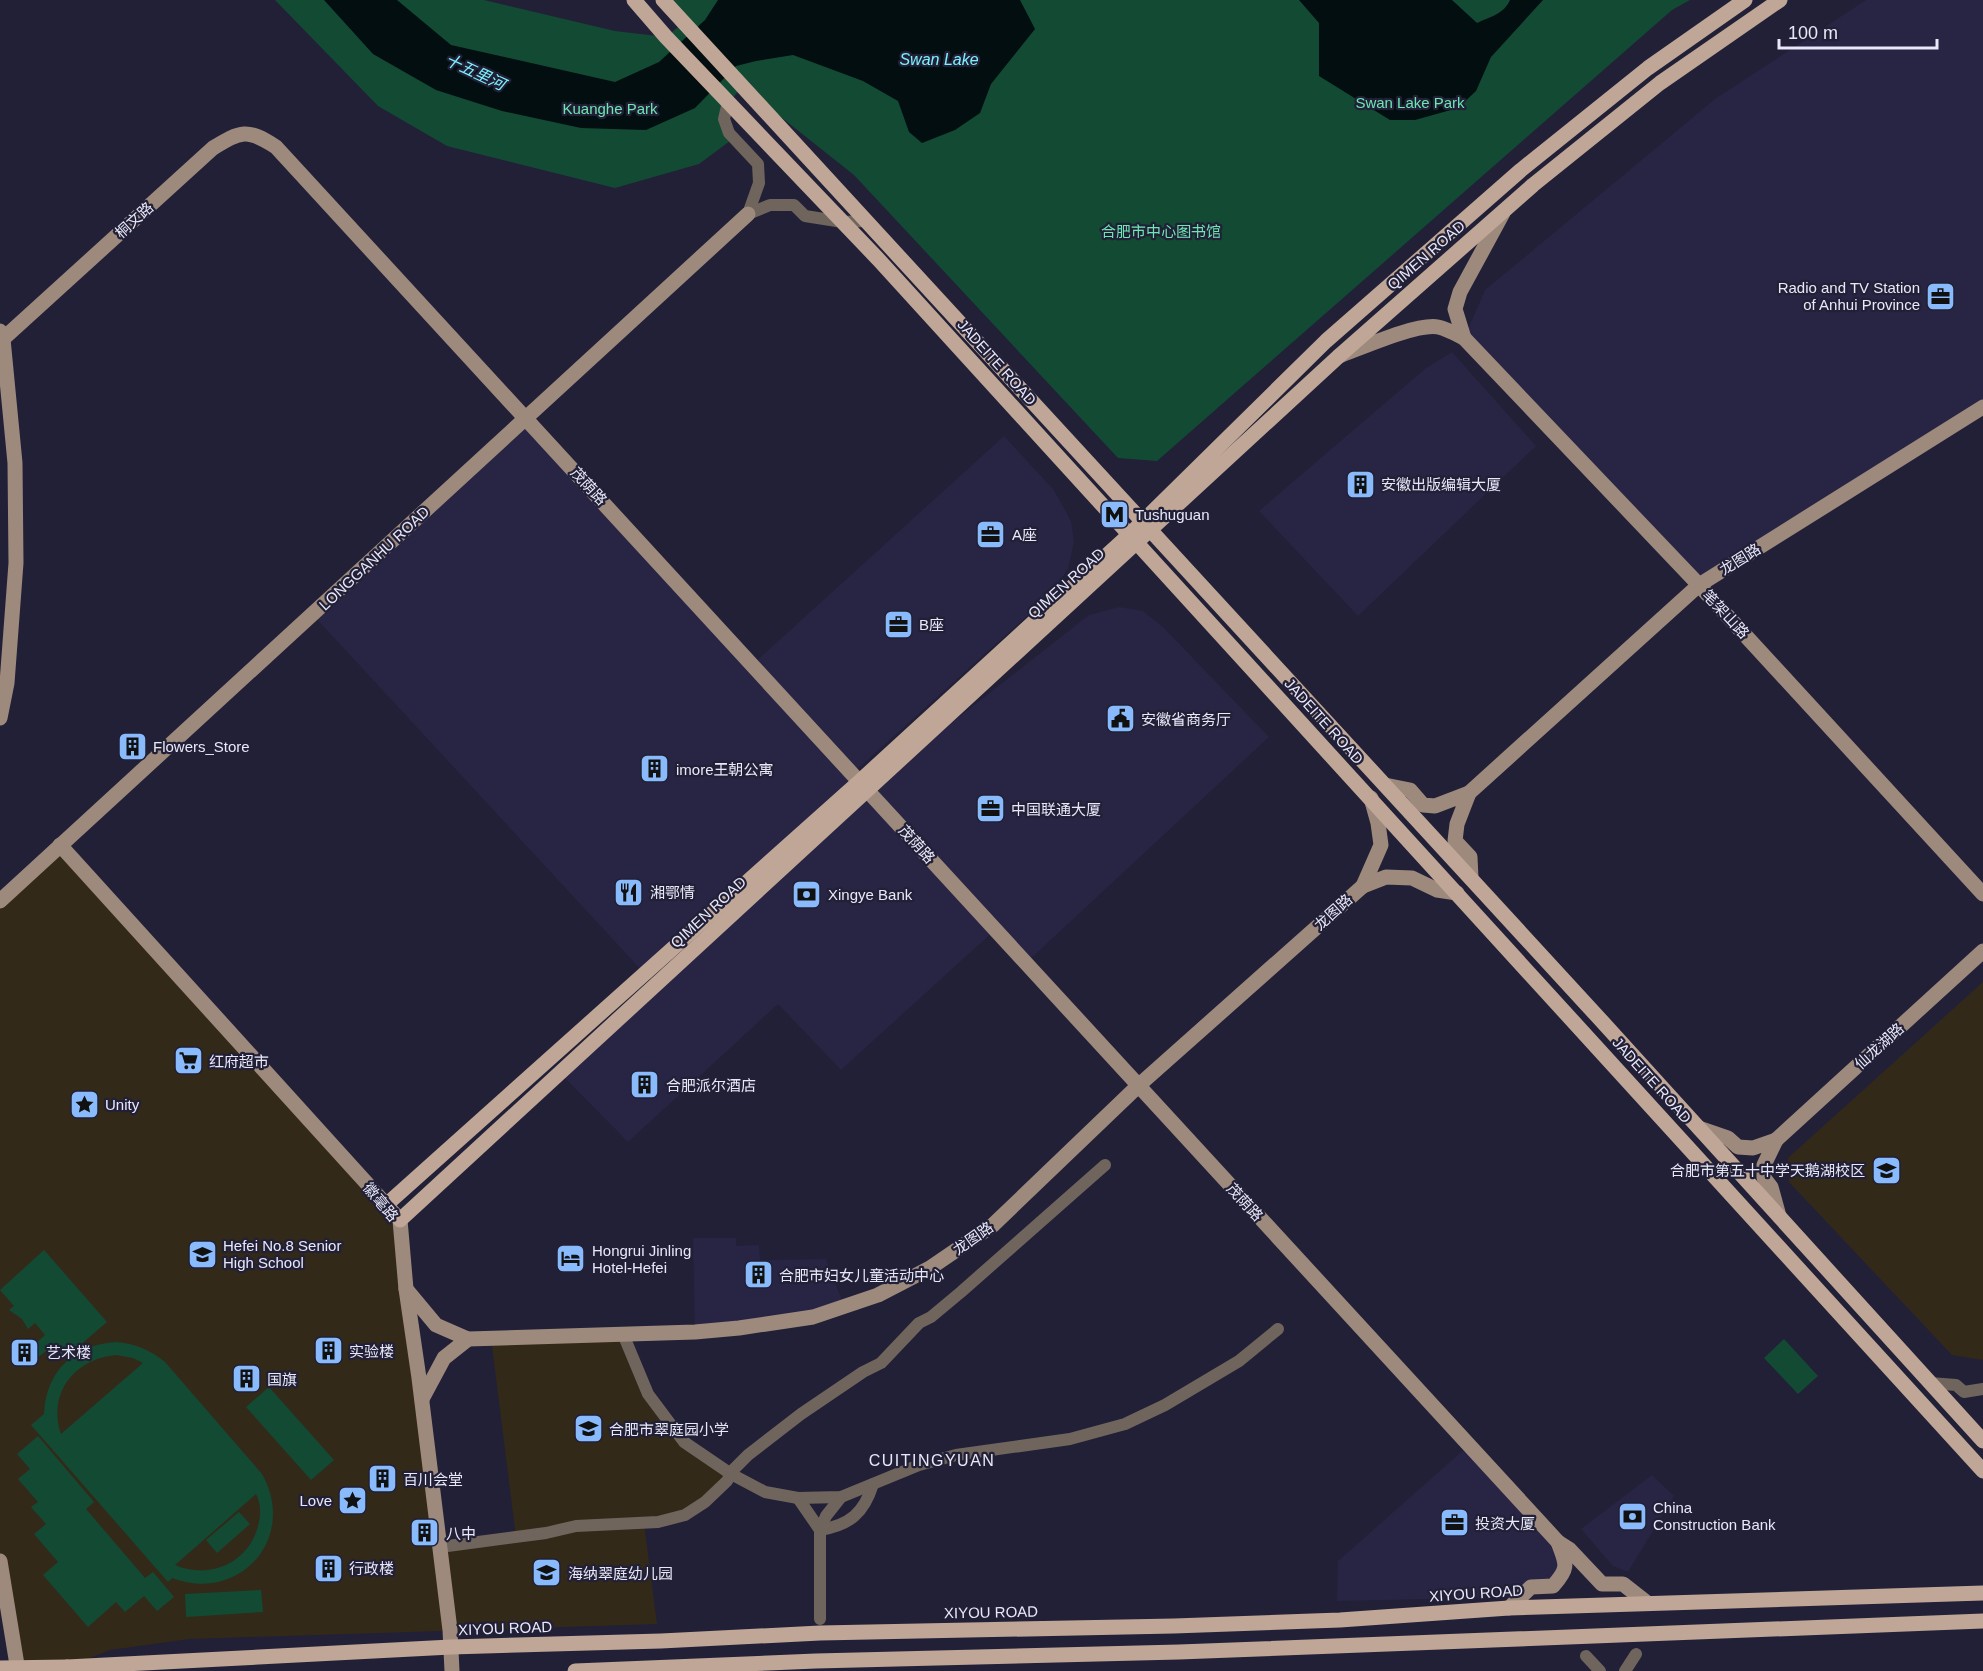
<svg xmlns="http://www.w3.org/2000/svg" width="1983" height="1671" font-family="Arial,'Noto Sans SC',sans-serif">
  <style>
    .built { fill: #272543 }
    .education { fill: #332919 }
    .green { fill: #134a34; fill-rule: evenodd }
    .water { fill: #020e0f }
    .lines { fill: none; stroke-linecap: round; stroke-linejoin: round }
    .street { stroke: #70655d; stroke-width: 12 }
    .secondary { stroke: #9d8a7d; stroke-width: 15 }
    .primary { stroke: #bfa696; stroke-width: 15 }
    .primary-bridge { stroke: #bfa696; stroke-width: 15 }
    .labels { text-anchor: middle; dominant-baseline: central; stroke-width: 4.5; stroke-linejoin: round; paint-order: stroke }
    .park-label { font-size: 15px; fill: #6de6b1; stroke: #212037 }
    .street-label { font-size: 15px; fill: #e8e8f9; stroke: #212037 }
    .poi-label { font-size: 15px; fill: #e8e8f9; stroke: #212037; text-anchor: start }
    .water-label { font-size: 16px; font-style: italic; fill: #7df1fd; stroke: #212037 }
    .neighbourhood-label { font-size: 16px; letter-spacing: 1.5px; fill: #e8e8f9; stroke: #212037 }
  </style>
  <rect width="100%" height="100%" fill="#212037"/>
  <g class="built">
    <polygon points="1866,0 1983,0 1983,407 1699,585 1464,338 1485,290 1715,99"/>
    <polygon points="1452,352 1536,446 1358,616 1259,511 1426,368"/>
    <polygon points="526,418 753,664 1004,436 1054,490 1071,521 1074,542 1068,569 1048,597 853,773 860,781 645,974 312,614"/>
    <polygon points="1119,607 1143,611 1164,628 1269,737 1026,963 995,930 841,1070 778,1004 628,1142 560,1073 867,789 1089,615"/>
    <polygon points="693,1238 736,1238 736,1246 759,1245 760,1260 826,1259 844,1306 695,1332"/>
    <polygon points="1469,1445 1558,1542 1564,1574 1520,1597 1337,1601 1338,1561"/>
    <polygon points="1652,1475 1674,1496 1628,1572 1613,1566 1581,1529"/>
  </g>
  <g class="education">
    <polygon points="60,845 400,1220 440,1547 516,1537 491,1338 623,1334 664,1417 731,1474 705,1502 644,1523 657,1624 189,1639 110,1650 67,1667 17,1664 0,1561 0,901"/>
    <polygon points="1983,982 1983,1359 1982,1360 1952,1355 1789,1182 1788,1158"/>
  </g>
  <g class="green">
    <path d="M275 0H484L615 31 666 37 683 23 663 0H1690L1672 10 1157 461 1118 458 854 175 743 87C722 107 722 113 734 138L699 164 615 188 447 146 378 106Z"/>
    <polygon points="44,1250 107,1322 65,1358 54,1345 37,1358 34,1345 45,1335 35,1323 28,1329 22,1319 9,1310 14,1306 0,1290"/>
    <polygon points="1784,1339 1818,1376 1798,1394 1764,1358"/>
    <path d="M117 1342C136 1344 150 1350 165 1362L262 1474C298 1537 240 1604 172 1578L168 1582 31 1425 44 1414C46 1371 74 1344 117 1342ZM117 1355 133 1358 143 1363 61 1434C47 1393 75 1358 117 1355ZM256 1494C261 1503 261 1516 258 1526 249 1563 209 1580 175 1565Z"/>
    <polygon points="269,1387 334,1460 311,1480 246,1407"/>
    <polygon points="38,1436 94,1502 86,1509 145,1578 153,1572 174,1597 157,1611 144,1596 125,1612 116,1602 88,1627 43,1575 58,1562 34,1534 46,1524 31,1507 38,1502 18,1479 30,1469 17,1454"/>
    <polygon points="239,1512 250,1524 217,1553 206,1540"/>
    <polygon points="261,1590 263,1612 186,1617 185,1594"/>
  </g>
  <g class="water">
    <polygon points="324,0 397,0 451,45 615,82 659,62 705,20 718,0 1020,0 1035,29 991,84 980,113 955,130 922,143 909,132 898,101 863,81 793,55 756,61 736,66 695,108 646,130 581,128 502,111 436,90 373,54"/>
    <path d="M1299 0H1452L1477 23C1490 17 1504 14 1510 0H1543L1491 57 1476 91 1458 108 1415 120H1390L1319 76V23Z"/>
  </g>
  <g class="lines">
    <g class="street">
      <polyline points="728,102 724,119 729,133 758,164 759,183 748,214 770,205 794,205 805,216 843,222 865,221"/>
      <polyline points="623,1334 648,1394 684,1442 731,1474 765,1492 798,1498 841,1497 919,1465 956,1455 1070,1439 1125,1424 1165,1405 1239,1361 1278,1329"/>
      <polyline points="1930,1383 1956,1385 1964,1392 1983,1389"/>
      <path d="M798 1498 820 1530C850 1525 864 1513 873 1484"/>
      <polyline points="440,1547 546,1533 576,1526 658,1522 685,1515 705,1502 727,1481 733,1470 748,1455 801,1414 863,1372 881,1363 919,1323 931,1317 961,1292 1105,1165"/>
      <polyline points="820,1619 820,1530 826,1516 841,1497"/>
      <polyline points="1586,1656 1600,1671"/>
      <polyline points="1625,1671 1636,1654"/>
    </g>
    <g class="secondary">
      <polyline points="0,331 3,339 15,463 16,563 7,683 0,718"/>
      <polyline points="1464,338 1699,585 1983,894"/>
      <path d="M3 339 213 148C241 131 247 128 276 147L1558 1542"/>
      <path d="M1339 356C1361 348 1417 323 1438 327 1447 329 1456 334 1464 338L1455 309 1460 292 1503 213"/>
      <polyline points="1385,785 1410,790 1423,805 1435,806 1469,793 1457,824 1455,841 1470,857 1471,878"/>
      <polyline points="1469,793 1699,585 1983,407"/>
      <polyline points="1371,798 1378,823 1381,845 1363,886 1386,877 1412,878 1437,890 1457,893"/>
      <polyline points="60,845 400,1220 406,1289 419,1378 450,1630 452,1671"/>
      <polyline points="0,901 748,214"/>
      <polyline points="1699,1128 1728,1138 1738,1147 1753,1148 1776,1140 1764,1165 1764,1178 1771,1187 1779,1216"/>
      <polyline points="1776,1140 1983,951"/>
      <polyline points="406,1289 436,1325 468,1339 444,1358 422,1399"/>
      <polyline points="468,1339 695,1332 739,1328 813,1317 878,1295 930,1268 993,1225 1138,1086 1363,886"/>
      <polyline points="0,1561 18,1671"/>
      <path d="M1509 1608 1531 1587 1553 1586C1570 1567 1566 1564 1558 1542L1569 1549 1602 1584H1623L1646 1602"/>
    </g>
    <g class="primary">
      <polyline points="634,0 666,37 878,259 1983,1471"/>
      <polyline points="663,0 1598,1017 1983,1441"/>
      <polyline points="386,1205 860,781 1130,534 1326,341 1521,170 1648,68 1745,0"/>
      <polyline points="400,1220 1339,356 1533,185 1660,83 1780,0"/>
      <polyline points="67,1667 451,1647 661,1641 820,1633 1174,1626 1340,1620 1509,1608 1983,1593"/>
      <polyline points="575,1671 816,1661 1179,1652 1983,1621"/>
    </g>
    <polyline class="primary-bridge" points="0,1668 67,1667"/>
  </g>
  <defs>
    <symbol id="office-square" viewBox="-11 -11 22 22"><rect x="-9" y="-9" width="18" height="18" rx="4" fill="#89bafc" stroke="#212037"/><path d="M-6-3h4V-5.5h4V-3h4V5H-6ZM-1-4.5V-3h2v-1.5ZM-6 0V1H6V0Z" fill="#111"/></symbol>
    <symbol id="building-square" viewBox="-11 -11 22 22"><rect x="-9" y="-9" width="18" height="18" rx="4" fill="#89bafc" stroke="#212037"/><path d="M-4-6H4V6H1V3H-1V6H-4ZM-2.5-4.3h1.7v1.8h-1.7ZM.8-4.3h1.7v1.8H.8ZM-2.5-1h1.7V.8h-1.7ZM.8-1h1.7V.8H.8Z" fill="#111"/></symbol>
    <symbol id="metro-square" viewBox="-11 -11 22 22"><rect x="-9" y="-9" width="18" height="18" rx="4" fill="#89bafc" stroke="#212037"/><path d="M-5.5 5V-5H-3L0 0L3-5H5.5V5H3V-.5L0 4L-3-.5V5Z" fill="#111"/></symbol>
    <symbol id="civic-square" viewBox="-11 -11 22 22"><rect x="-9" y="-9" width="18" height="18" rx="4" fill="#89bafc" stroke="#212037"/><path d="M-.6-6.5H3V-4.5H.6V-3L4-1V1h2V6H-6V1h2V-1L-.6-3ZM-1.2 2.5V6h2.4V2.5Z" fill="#111"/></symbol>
    <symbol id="restaurant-square" viewBox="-11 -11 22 22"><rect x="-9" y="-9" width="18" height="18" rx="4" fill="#89bafc" stroke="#212037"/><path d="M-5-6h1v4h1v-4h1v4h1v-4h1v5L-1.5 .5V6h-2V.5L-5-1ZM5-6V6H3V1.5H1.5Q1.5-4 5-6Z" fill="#111"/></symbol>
    <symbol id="bank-square" viewBox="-11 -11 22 22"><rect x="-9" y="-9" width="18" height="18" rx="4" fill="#89bafc" stroke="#212037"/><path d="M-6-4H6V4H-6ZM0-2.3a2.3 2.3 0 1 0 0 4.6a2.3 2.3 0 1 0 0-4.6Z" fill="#111"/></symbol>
    <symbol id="supermarket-square" viewBox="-11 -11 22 22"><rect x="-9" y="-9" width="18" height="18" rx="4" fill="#89bafc" stroke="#212037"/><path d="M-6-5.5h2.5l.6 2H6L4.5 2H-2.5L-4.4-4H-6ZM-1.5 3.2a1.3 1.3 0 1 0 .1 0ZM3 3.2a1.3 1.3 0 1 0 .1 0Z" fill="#111"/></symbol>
    <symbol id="sight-square" viewBox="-11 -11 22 22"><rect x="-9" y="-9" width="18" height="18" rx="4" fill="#89bafc" stroke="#212037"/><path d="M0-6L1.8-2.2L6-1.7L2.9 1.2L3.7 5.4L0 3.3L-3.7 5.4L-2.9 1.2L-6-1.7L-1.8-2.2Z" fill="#111"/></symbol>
    <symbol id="school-square" viewBox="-11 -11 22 22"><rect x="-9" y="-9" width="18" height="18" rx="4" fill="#89bafc" stroke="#212037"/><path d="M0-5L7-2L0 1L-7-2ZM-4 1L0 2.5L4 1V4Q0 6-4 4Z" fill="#111"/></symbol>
    <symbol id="hotel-square" viewBox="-11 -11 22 22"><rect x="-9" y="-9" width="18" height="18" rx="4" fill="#89bafc" stroke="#212037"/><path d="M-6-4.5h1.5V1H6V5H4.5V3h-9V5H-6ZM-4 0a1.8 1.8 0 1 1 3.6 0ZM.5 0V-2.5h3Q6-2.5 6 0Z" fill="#111"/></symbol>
  </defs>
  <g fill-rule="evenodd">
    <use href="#office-square" x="1924" y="280" width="33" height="33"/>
    <use href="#building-square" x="1344" y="468" width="33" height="33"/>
    <use href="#metro-square" x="1098" y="498" width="33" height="33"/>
    <use href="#office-square" x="974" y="518" width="33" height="33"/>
    <use href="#office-square" x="882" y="608" width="33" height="33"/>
    <use href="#civic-square" x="1104" y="702" width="33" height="33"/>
    <use href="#building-square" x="116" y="730" width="33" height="33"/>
    <use href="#building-square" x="638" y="752" width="33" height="33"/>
    <use href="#office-square" x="974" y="792" width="33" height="33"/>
    <use href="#restaurant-square" x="612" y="876" width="33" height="33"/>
    <use href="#bank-square" x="790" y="878" width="33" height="33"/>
    <use href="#supermarket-square" x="172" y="1044" width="33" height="33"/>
    <use href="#building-square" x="628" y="1068" width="33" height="33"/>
    <use href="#sight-square" x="68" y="1088" width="33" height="33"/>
    <use href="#school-square" x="1870" y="1154" width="33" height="33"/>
    <use href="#school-square" x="186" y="1238" width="33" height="33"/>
    <use href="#hotel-square" x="554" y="1242" width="33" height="33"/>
    <use href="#building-square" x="742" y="1258" width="33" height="33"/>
    <use href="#building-square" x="312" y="1334" width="33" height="33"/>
    <use href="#building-square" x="8" y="1336" width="33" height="33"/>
    <use href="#building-square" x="230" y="1362" width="33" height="33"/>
    <use href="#school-square" x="572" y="1412" width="33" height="33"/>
    <use href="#building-square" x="366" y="1462" width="33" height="33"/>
    <use href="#sight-square" x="336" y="1484" width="33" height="33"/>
    <use href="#bank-square" x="1616" y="1500" width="33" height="33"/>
    <use href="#office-square" x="1438" y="1506" width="33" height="33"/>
    <use href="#building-square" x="408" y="1516" width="33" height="33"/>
    <use href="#building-square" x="312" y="1552" width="33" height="33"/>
    <use href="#school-square" x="530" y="1556" width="33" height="33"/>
  </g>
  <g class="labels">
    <g class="park-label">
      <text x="1410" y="102">Swan Lake Park</text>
      <text x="610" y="108">Kuanghe Park</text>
      <text x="1161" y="231">合肥市中心图书馆</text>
    </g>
    <g class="street-label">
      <text transform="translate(134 220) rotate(-42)">桐文路</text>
      <text transform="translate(1426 255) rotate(-41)">QIMEN ROAD</text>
      <text transform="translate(997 362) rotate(48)">JADEITE ROAD</text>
      <text transform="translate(589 486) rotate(47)">茂荫路</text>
      <text transform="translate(374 558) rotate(-43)">LONGGANHU ROAD</text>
      <text transform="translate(1740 559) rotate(-32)">龙图路</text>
      <text transform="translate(1066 583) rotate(-42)">QIMEN ROAD</text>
      <text transform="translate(1726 614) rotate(47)">笔架山路</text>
      <text transform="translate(1324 721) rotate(48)">JADEITE ROAD</text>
      <text transform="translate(917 844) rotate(48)">茂荫路</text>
      <text transform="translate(708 912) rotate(-43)">QIMEN ROAD</text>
      <text transform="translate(1333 912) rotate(-42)">龙图路</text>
      <text transform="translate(1879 1046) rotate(-42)">仙龙湖路</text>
      <text transform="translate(1652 1080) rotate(48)">JADEITE ROAD</text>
      <text transform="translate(381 1202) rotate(50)">徽毫路</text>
      <text transform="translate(1245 1202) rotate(47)">茂荫路</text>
      <text transform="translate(973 1238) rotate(-35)">龙图路</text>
      <text transform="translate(1476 1593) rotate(-4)">XIYOU ROAD</text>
      <text transform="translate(991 1612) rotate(-1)">XIYOU ROAD</text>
      <text transform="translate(505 1628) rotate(-2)">XIYOU ROAD</text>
    </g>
    <g class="poi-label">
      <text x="1920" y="287" text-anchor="end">Radio and TV Station<tspan x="1920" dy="17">of Anhui Province</tspan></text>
      <text x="1381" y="484">安徽出版编辑大厦</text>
      <text x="1135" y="514">Tushuguan</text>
      <text x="1012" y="534">A座</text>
      <text x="919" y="624">B座</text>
      <text x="1141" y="719">安徽省商务厅</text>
      <text x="153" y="746">Flowers_Store</text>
      <text x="676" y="769">imore王朝公寓</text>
      <text x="1011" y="809">中国联通大厦</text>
      <text x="650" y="892">湘鄂情</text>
      <text x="828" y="894">Xingye Bank</text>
      <text x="209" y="1061">红府超市</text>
      <text x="666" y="1085">合肥派尔酒店</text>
      <text x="105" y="1104">Unity</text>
      <text x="1865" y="1170" text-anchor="end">合肥市第五十中学天鹅湖校区</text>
      <text x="223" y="1245">Hefei No.8 Senior<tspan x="223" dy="17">High School</tspan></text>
      <text x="592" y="1250">Hongrui Jinling<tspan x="592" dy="17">Hotel-Hefei</tspan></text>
      <text x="779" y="1275">合肥市妇女儿童活动中心</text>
      <text x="349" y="1351">实验楼</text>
      <text x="46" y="1352">艺术楼</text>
      <text x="267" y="1379">国旗</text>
      <text x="609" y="1429">合肥市翠庭园小学</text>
      <text x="403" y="1479">百川会堂</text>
      <text x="332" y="1500" text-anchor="end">Love</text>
      <text x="1653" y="1507">China<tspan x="1653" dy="17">Construction Bank</tspan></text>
      <text x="1475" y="1523">投资大厦</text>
      <text x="446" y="1533">八中</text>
      <text x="349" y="1568">行政楼</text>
      <text x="568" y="1573">海纳翠庭幼儿园</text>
    </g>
    <g class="water-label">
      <text x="939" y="59">Swan Lake</text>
      <text transform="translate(475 72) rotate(25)">十五里河</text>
    </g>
    <g class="neighbourhood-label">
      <text x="932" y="1460">CUITINGYUAN</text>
    </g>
  </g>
  <path d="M1779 39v9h158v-9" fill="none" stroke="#e8e8f9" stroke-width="3"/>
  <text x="1788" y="39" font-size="18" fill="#e8e8f9" stroke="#212037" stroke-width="4.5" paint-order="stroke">100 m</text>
</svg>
